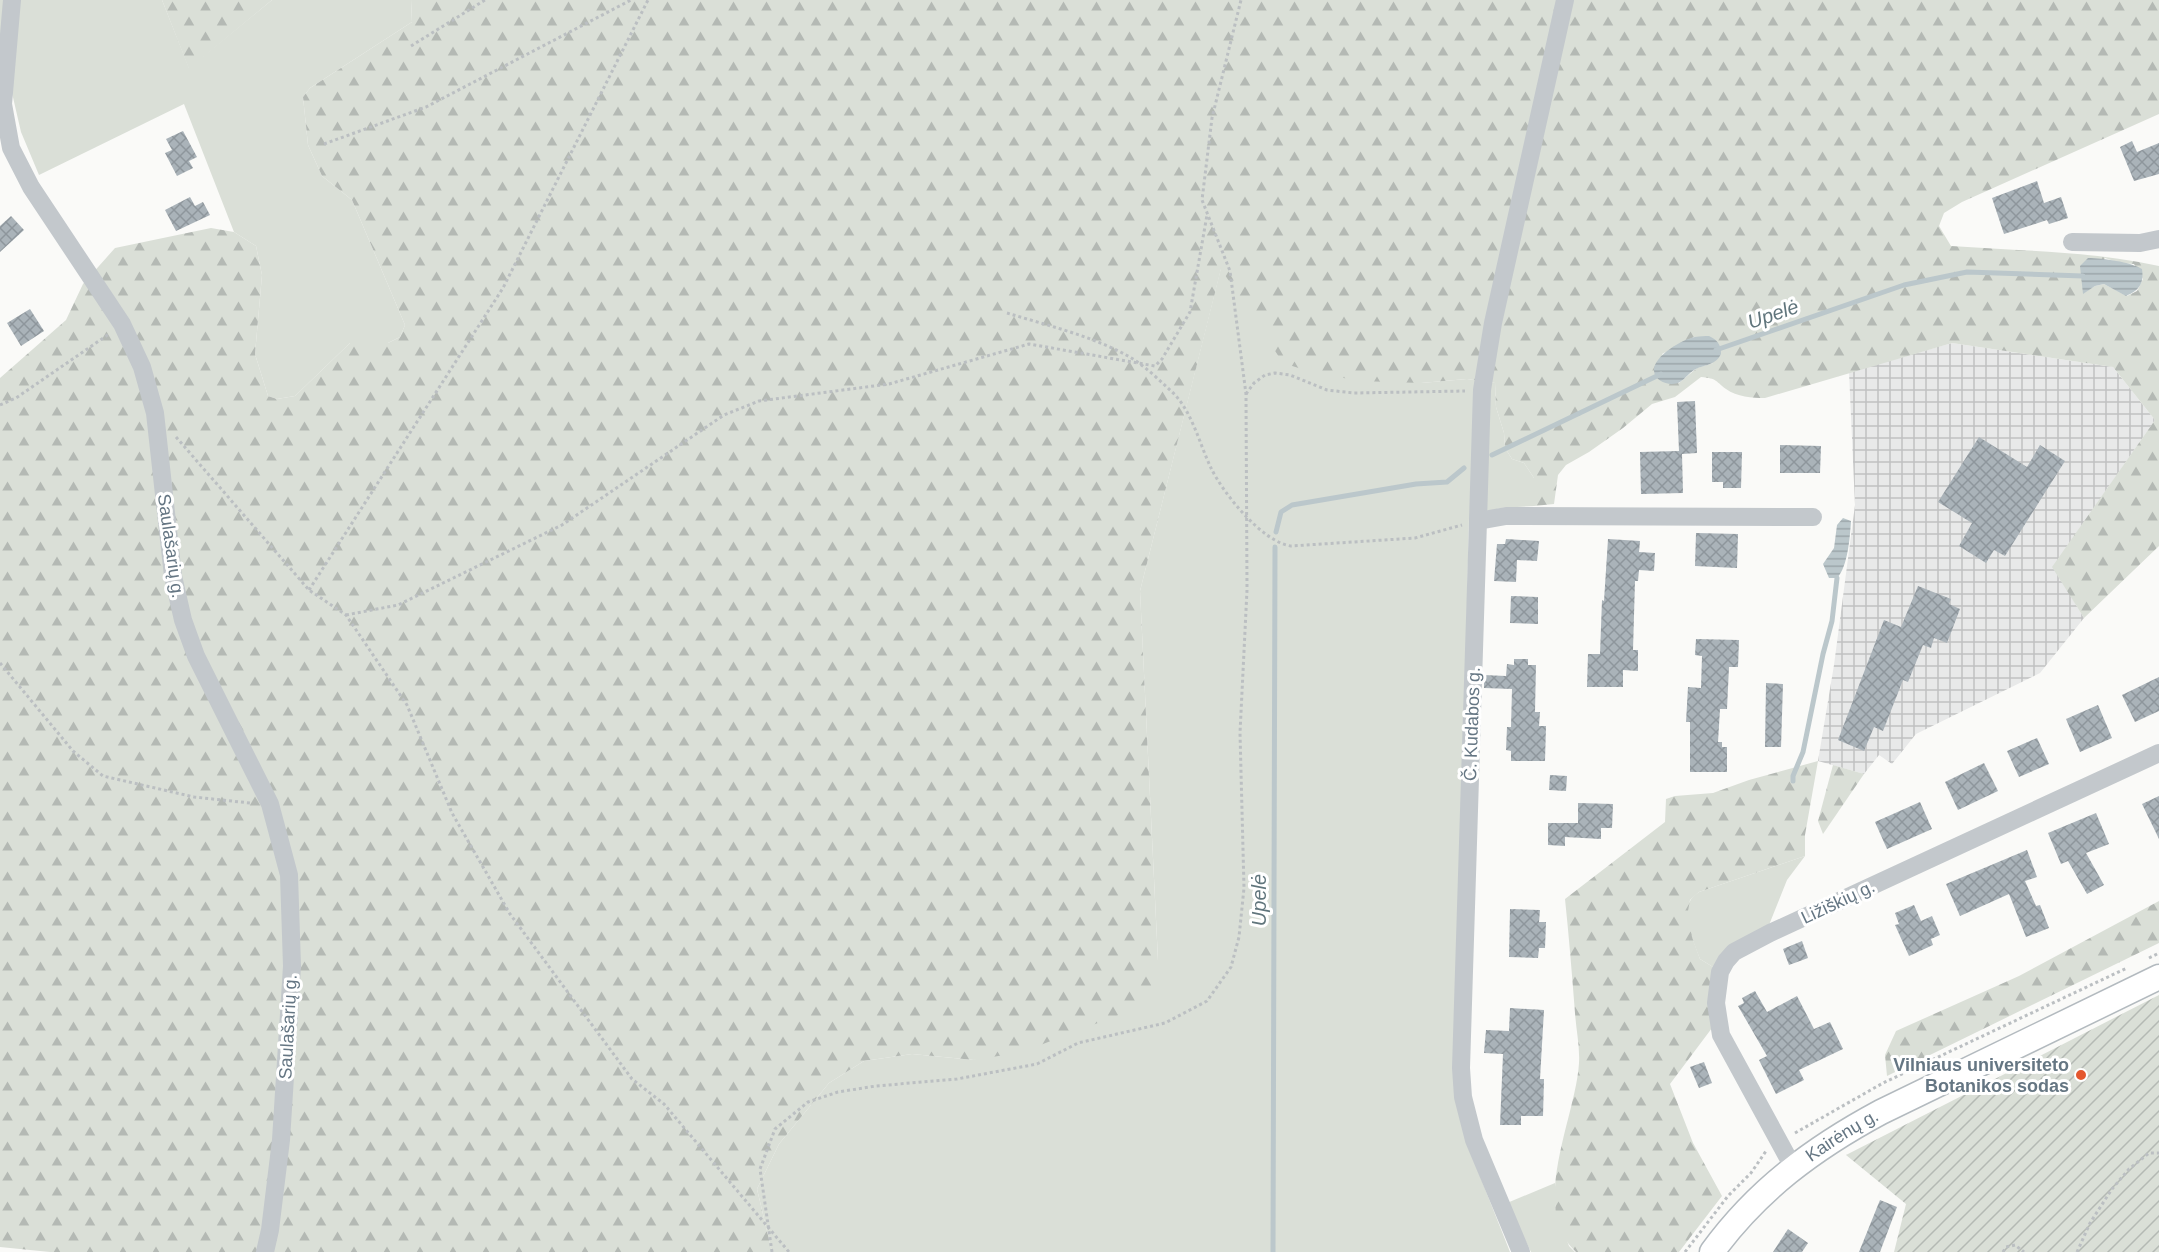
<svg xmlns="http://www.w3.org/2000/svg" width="2159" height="1252" font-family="Arial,sans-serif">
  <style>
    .industrial { fill: url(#industrial-grid) }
    .grass { fill: #dadfd7 }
    .forest { fill: url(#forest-firs); fill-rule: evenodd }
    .garden { fill: url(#garden-furrows) }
    .water { fill: url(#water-rules) }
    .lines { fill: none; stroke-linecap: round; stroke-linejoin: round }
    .stream { stroke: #bbc7cb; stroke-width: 5 }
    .building { fill: url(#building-cross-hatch) }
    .secondary-casing { stroke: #b3babf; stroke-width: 27 }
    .path { stroke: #bbbfc2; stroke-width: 3; stroke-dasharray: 3 3; stroke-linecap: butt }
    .street { stroke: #c3c8cc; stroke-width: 18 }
    .secondary { stroke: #fff; stroke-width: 24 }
    .poi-dot { fill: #e4572e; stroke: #fff; stroke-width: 2 }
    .labels { text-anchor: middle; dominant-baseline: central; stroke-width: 6; stroke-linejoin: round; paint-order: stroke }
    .street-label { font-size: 18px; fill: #657683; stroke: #fff }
    .poi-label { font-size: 18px; font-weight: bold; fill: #657683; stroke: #fff; text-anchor: end }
    .water-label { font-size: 20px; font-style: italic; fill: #60757c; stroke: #fff }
  </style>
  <defs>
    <pattern id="industrial-grid" width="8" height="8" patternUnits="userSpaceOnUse" patternTransform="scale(1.5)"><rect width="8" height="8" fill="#e8e9e9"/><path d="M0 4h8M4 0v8" fill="none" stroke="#c0c1c2"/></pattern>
    <pattern id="forest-firs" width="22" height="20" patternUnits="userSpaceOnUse" patternTransform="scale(1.5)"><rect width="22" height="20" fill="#dadfd7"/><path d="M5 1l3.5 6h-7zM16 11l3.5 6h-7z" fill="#b4b9b4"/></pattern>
    <pattern id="garden-furrows" width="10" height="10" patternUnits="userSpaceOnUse" patternTransform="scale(1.5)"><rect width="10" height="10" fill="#dadfd7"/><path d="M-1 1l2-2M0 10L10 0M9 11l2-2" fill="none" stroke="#b4b9b4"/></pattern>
    <pattern id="water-rules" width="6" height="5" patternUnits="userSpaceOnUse" patternTransform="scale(1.5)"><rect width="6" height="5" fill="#bbc7cb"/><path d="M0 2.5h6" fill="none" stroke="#9ca6aa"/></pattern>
    <pattern id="building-cross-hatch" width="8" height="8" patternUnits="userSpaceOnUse" patternTransform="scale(1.5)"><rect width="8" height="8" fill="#aab3b9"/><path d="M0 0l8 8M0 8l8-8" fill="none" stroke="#8e969c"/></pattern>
  </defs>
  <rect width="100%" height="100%" fill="#fafaf8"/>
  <polygon class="industrial" points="1952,343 2113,367 2155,420 2053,567 2084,618 2040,673 1916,734 1892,764 1879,755 1864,774 1818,761 1834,665 1855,505 1849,372"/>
  <g class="grass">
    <polygon points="0,0 162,0 189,68 272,0 411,0 412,22 310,88 303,97 308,145 322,176 352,200 405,325 400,337 388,343 350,343 295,396 277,399 268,396 255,354 262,275 256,246 234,232 184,104 39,175 21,132 12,93 0,91"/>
    <polygon points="1221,268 1421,383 1467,379 1495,383 1496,407 1504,433 1505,448 1512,459 1524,463 1534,478 1534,506 1500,508 1469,518 1456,1067 1466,1141 1510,1252 772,1252 757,1189 779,1144 829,1083 864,1061 912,1054 974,1060 1158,960 1140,591"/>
    <path d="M1805 856 1787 880 1769 925 1713 967 1700 959C1694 943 1683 919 1689 903 1691 898 1695 895 1699 892Z"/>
    <polygon points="1555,1183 1555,1207 1569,1246 1575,1252 1531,1252 1507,1203"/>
  </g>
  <g class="forest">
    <polygon points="162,0 272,0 189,69"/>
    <path d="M411 0H2159V114L1962 202 1944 213 1939 226 1951 246C2020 251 2091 251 2159 266V546L2084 618 2052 567 2155 420 2113 367 1952 343 1765 398C1752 398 1737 397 1726 389 1714 380 1718 379 1701 377L1675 397 1652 404 1623 428 1589 452 1566 465 1558 475 1554 504 1534 506V478L1524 463 1512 459 1505 448 1504 433 1496 407 1495 383 1467 379 1421 383 1360 381 1311 372 1283 363 1221 269 1140 591 1158 961 1150 992 1132 1010 1022 1052 974 1060 912 1054 864 1061 829 1083 779 1144 757 1189 772 1252H50L0 1247V378L66 320 83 284 115 248 211 228 234 232 256 246 262 275 255 354 268 396 277 399 295 396 350 343H388L400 337 405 325 352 200 322 176 308 145 303 97 310 88 412 22ZM2105 258 2120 263 2134 264 2143 279 2137 291 2127 296 2104 284 2095 286 2083 293ZM1694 337 1713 363 1697 368 1679 383 1662 354Z"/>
    <path d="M1818 761 1805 835V856L1699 892 1690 900 1688 911 1692 937 1700 959 1713 967 1712 1028 1670 1084 1693 1143 1722 1196 1679 1252H1576C1528 1208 1576 1117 1579 1063 1580 1047 1576 1029 1575 1013 1572 975 1569 937 1565 899L1665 822 1666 799 1675 796 1713 793 1749 780Z"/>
    <polygon points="1833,765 1864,774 1823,834 1818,821"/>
    <polygon points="2159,901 2159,943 1887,1076 1885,1055 1896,1031 2019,976"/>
  </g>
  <polygon class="garden" points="2159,995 2159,1252 1894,1252 1906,1204 1846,1155"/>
  <g class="water">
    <path d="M2088 258C2102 258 2131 262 2142 269 2144 283 2140 290 2126 296L2104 284 2095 286 2083 294 2080 266Z"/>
    <path d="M1709 336C1717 340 1721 344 1721 354 1715 366 1705 364 1694 370 1689 373 1685 379 1680 382 1671 387 1655 382 1654 371 1653 356 1683 339 1695 337 1700 336 1705 336 1709 336Z"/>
    <path d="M1843 518 1851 521C1850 536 1848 567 1837 578H1829L1823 564 1834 548 1837 525Z"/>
  </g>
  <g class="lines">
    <g class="stream">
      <polyline points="1716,350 1904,285 1967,272 2083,276"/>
      <polyline points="1492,455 1661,374"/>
      <polyline points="1276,532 1281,512 1292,505 1416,484 1447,482 1464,468"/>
      <polyline points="1793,781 1793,776 1803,752 1823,654 1832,621 1837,578"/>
      <polyline points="1273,1252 1275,547"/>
    </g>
  </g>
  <g class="building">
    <polygon points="183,131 197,157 189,161 193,168 177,176 165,153 172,150 166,139"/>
    <polygon points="2132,141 2137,152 2159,143 2159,174 2134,181 2120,147"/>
    <polygon points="2037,181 2044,203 2061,197 2068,218 2049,224 2047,220 2004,234 1992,198"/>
    <polygon points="190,197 195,206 203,202 210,215 176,231 165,210"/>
    <polygon points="11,216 24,230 0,252 0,226"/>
    <polygon points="30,309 44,331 21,346 7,323"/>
    <polygon points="1695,401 1697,453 1682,454 1683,493 1641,494 1640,452 1679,451 1677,402"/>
    <polygon points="1979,437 2027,467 2040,445 2065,461 2005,556 1994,550 1986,563 1959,546 1972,523 1938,502"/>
    <polygon points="1780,445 1821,446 1820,473 1780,473"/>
    <polygon points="1712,452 1742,452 1741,488 1723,488 1723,482 1712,482"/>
    <polygon points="1696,533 1738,534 1737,568 1695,566"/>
    <polygon points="1506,539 1539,541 1537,561 1517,560 1516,582 1494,581 1497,544 1505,544"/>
    <polygon points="1608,539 1640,541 1639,552 1655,553 1654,571 1639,570 1638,581 1635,581 1633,650 1638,650 1638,671 1623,670 1623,687 1587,687 1588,654 1600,654 1602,600 1604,601"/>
    <polygon points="1918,586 1951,599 1949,604 1960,609 1947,643 1934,638 1931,648 1923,645 1908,682 1903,680 1883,731 1874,727 1864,751 1838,740 1884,620 1901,627"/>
    <polygon points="1511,596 1538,597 1538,624 1510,623"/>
    <polygon points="1696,639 1739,640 1738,667 1729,667 1727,709 1720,709 1718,742 1722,742 1722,747 1727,747 1727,772 1690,772 1690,722 1686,722 1688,687 1701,688 1702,656 1695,655"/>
    <polygon points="1514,659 1528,659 1528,665 1536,665 1535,712 1540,712 1539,726 1546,726 1545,761 1511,761 1511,751 1506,750 1507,727 1511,727 1512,689 1484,688 1484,675 1506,676 1507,664 1514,665"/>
    <polygon points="2159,677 2159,711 2135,722 2122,695"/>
    <polygon points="1766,683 1783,684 1781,747 1765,747"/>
    <polygon points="2098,705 2112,738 2080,752 2066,719"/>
    <polygon points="2037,738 2049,764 2019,777 2007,751"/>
    <polygon points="1984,763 1998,791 1958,810 1945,782"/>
    <polygon points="1550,775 1567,776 1566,791 1549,790"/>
    <polygon points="2159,796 2159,839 2142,804"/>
    <polygon points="1920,802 1932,829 1887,849 1875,822"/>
    <polygon points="1578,803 1613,804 1612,828 1601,828 1601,839 1565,837 1565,846 1548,845 1548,823 1578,823"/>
    <polygon points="2096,813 2109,844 2086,853 2104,885 2087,894 2068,861 2061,864 2048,833"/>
    <polygon points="2027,850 2037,877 2025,881 2036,906 2040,905 2049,928 2026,937 2009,894 1960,916 1946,884"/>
    <polygon points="1914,905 1921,921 1932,916 1940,935 1931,939 1933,945 1909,956 1895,925 1899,924 1895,913"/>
    <polygon points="1510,909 1540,910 1539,922 1546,922 1545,948 1539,948 1538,958 1509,957"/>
    <polygon points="1802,941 1808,958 1789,965 1783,949"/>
    <polygon points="1755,991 1767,1012 1797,996 1814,1029 1830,1022 1843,1049 1799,1070 1804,1080 1776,1094 1759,1060 1767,1056 1738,1006 1744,1003 1742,998"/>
    <polygon points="1510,1008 1544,1010 1540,1079 1544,1079 1543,1116 1521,1116 1521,1125 1500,1125 1503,1054 1484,1053 1486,1030 1509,1031"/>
    <polygon points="1704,1062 1712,1083 1699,1088 1690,1067"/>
    <polygon points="1880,1200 1897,1207 1880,1252 1859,1252"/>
    <polygon points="1788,1229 1808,1243 1802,1252 1773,1252"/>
  </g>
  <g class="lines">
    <defs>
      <g id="secondary">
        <path id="s1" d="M1712 1252C1757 1190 1814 1148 1881 1112L2159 977"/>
      </g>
    </defs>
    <use href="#secondary" class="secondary-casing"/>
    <g class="path">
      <polyline points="411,46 485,0"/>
      <polyline points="324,144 426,107 631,0"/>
      <path d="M1007 313C1046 325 1092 336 1128 356 1144 365 1158 379 1171 391 1192 410 1199 443 1211 468 1223 493 1262 542 1291 546L1415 538 1462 525"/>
      <polyline points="1246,394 1254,383 1265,375 1275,373 1290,375 1327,390 1354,393 1465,391"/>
      <polyline points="0,405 16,398 109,334"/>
      <polyline points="176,437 309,590 346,615 407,705 452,813 510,914 632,1079 664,1104 789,1252"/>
      <polyline points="309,590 503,288 648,0"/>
      <polyline points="346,615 398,605 562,525 724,415 759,401 889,384 1029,344 1155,366 1162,359 1190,312 1207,215"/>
      <polyline points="0,663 73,751 103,776 194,797 250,803"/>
      <polyline points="2149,958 2159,953"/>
      <polyline points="1795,1133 1883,1083 2127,968"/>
      <polyline points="772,1252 760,1169 775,1129 808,1102 838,1092 876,1086 957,1079 1037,1064 1078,1043 1165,1023 1207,1001 1231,967 1239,937 1244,888 1240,733 1247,590 1246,394 1230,271 1202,200 1212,118 1241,0"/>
      <polyline points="1685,1252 1728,1196 1751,1173 1766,1151"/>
      <polyline points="2003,1252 2006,1247 2015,1245 2024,1252"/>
      <polyline points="2077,1252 2090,1223 2112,1189 2129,1169 2149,1153 2159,1153"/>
    </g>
    <g class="street">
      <polyline points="12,0 3,104 11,148 31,187 122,324 142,367 155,413 173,576 183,620 196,656 270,804 289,875 292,966 281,1140 270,1230 265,1252"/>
      <polyline points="2072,242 2140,243 2159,239"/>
      <polyline points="1478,521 1482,390 1493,323 1565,0"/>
      <polyline points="1793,1167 1721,1035 1716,1003 1720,972 1726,961 1734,952 1770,933 2159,753"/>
      <polyline points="1521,1252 1474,1140 1463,1097 1461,1068 1478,521 1506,516 1813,517"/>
    </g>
    <use href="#secondary" class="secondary"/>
  </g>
  <circle class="poi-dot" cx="2081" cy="1075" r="6"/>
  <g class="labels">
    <g class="street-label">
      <text transform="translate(171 546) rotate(82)">Saulašarių g.</text>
      <text transform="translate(1472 724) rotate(-88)">Č. Kudabos g.</text>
      <text transform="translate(1838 902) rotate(-25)">Ližiškių g.</text>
      <text transform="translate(288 1027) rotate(-87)">Saulašarių g.</text>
      <text stroke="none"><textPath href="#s1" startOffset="176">Kairėnų g.</textPath></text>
    </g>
    <g class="poi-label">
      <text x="2069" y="1065">Vilniaus universiteto<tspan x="2069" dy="21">Botanikos sodas</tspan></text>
    </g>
    <g class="water-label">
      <text transform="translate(1773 314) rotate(-19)">Upelė</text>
      <text transform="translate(1259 900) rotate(-90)">Upelė</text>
    </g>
  </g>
</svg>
